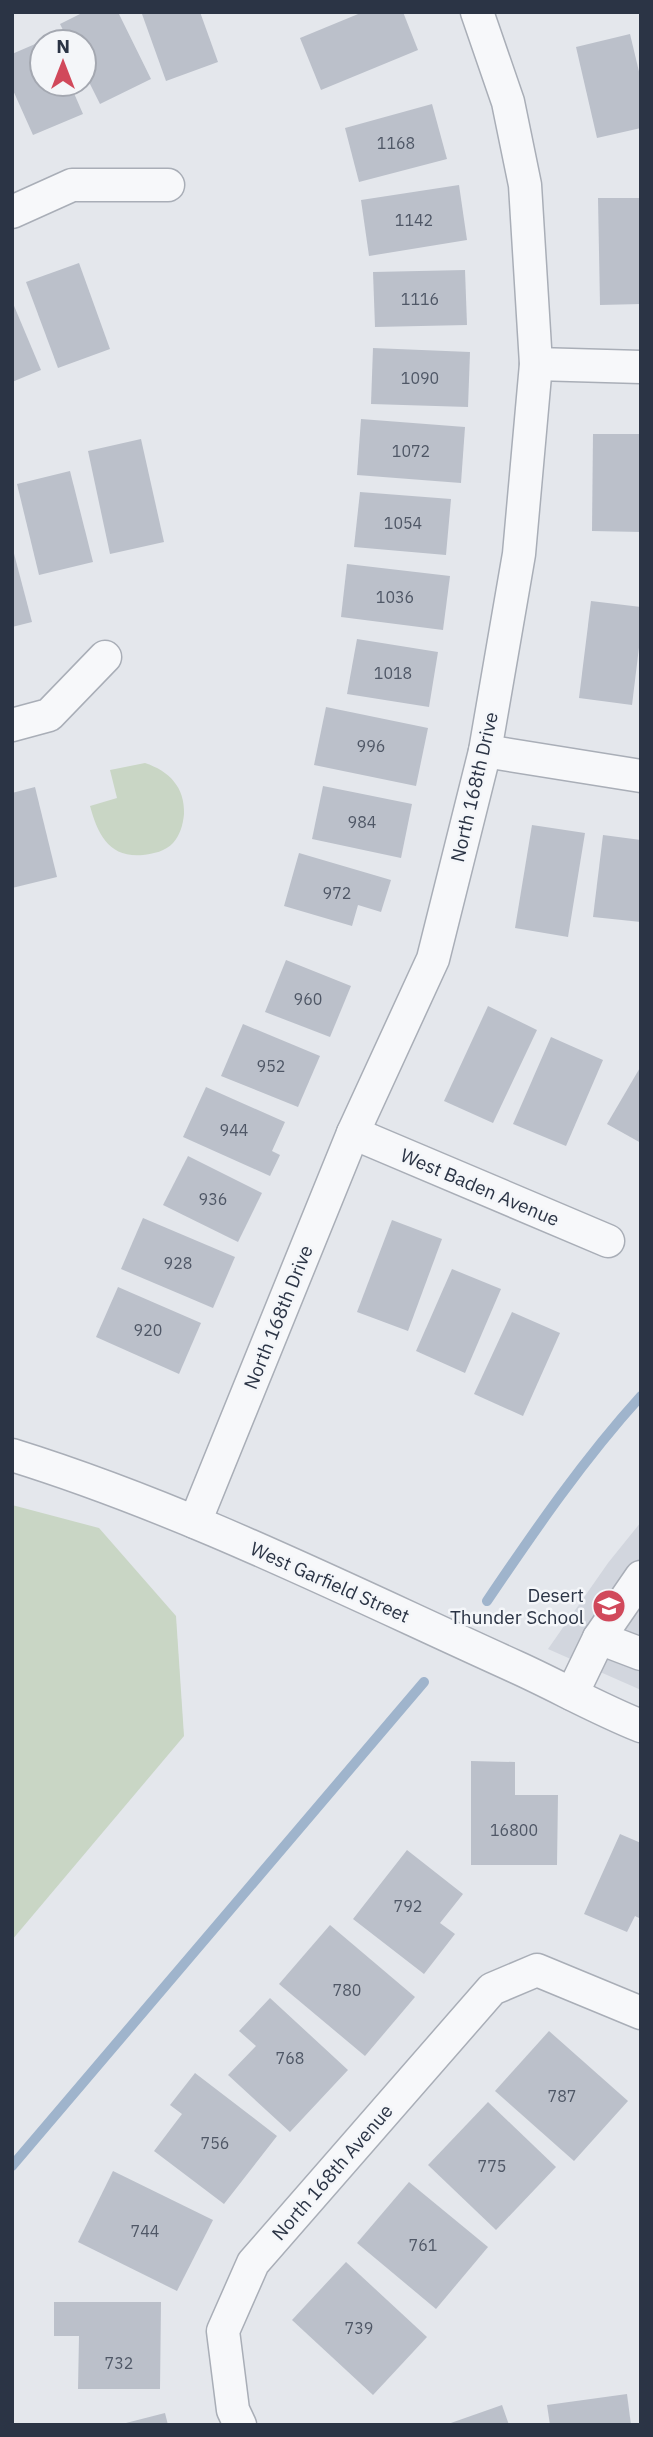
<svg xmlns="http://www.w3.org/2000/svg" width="653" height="2437" font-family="'IBM Plex Sans',sans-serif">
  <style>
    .built { fill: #d2d6de }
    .green { fill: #c9d6c5 }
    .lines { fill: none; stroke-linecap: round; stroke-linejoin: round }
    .stream { stroke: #9fb4cc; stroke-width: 10 }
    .building { fill: #bbc0ca }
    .minor-casing { stroke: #a9aeb7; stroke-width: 35 }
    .minor { stroke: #f7f8fa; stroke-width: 32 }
    .labels { text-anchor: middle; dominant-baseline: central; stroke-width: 5; stroke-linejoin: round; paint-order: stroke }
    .number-label { font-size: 16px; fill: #4f5766 }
    .street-label { font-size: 19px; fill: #2b3445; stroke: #f4f6f9 }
    .poi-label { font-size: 19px; fill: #2b3445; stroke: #f4f6f9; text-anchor: end }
  </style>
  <rect width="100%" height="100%" fill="#e4e7ec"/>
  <polygon class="built" points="641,1522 641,1690 548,1649 608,1563"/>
  <g class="green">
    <path d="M145 763C169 771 185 787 184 814 183 825 180 835 173 843 166 851 153 854 143 855 109 858 98 835 90 806L117 798 110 770Z"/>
    <polygon points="12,1505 99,1528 176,1616 184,1736 12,1940"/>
  </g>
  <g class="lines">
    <g class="stream">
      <path d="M487 1601C535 1530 583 1460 641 1396"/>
      <polyline points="12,2166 424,1682"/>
    </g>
  </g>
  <g class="building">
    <polygon points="84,12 118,12 151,79 100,104 84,72 84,42 69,42 60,24"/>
    <polygon points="147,12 200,12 218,62 166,81 142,14"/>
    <polygon points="363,12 403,12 418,50 321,90 300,38"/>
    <polygon points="630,34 641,80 641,128 597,138 576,47"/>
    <polygon points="49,38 51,42 42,42 42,84 70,84 83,114 33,135 12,88 12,54"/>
    <polygon points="432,104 447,159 359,182 345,128"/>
    <polygon points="459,185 467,240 369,256 361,200"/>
    <polygon points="598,198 641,198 641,304 600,305"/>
    <polygon points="79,263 110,349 58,368 26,282"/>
    <polygon points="465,270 467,325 375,327 373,272"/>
    <polygon points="12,301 41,370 12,382"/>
    <polygon points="373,348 470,352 468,407 371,404"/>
    <polygon points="361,419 465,427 461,483 357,475"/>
    <polygon points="593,434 641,434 641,532 592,531"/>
    <polygon points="141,439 164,542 110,554 88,451"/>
    <polygon points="70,471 93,562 39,575 17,484"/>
    <polygon points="360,492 451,499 446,555 354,547"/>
    <polygon points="12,546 32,622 12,627"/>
    <polygon points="347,564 450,576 443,630 341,617"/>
    <polygon points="591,601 641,607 641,631 632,705 579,698"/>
    <polygon points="357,639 438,652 429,707 347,694"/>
    <polygon points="326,707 428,728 416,786 314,765"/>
    <polygon points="323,786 412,804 401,858 312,839"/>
    <polygon points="35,787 57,877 12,888 12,793"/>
    <polygon points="532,825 585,833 568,937 515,928"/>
    <polygon points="603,835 641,840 641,922 593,917"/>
    <polygon points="299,853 391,880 381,912 358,905 352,926 284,906"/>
    <polygon points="286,960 351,986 330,1037 265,1012"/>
    <polygon points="488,1006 537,1030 493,1123 444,1101"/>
    <polygon points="243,1024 320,1056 298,1107 221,1076"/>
    <polygon points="551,1037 603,1060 566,1146 513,1124"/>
    <polygon points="641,1066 641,1143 607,1124"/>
    <polygon points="206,1087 285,1122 272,1151 280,1155 270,1176 183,1137"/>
    <polygon points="188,1156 262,1193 238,1242 163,1205"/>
    <polygon points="143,1218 235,1257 213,1308 121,1269"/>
    <polygon points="392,1220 442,1239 408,1331 357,1312"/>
    <polygon points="452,1269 501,1289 465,1373 416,1351"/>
    <polygon points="118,1287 201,1323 179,1374 96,1337"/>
    <polygon points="512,1312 560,1333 523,1416 474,1394"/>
    <polygon points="471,1761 515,1762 515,1795 558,1795 557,1865 471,1865"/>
    <polygon points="620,1834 641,1843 641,1919 635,1916 627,1932 584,1914"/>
    <polygon points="407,1850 463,1894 440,1923 455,1934 424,1974 353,1919"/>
    <polygon points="330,1925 415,1997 365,2056 279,1984"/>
    <polygon points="270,1998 348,2070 290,2132 228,2075 256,2046 239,2031"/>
    <polygon points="549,2031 628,2101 574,2161 495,2091"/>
    <polygon points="195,2073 277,2136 224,2204 154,2151 182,2114 170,2105"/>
    <polygon points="488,2102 556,2167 496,2230 428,2165"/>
    <polygon points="113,2171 213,2220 177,2291 78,2242"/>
    <polygon points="409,2182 488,2247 436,2309 357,2243"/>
    <polygon points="346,2262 427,2337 373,2395 292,2320"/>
    <polygon points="54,2302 161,2302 160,2389 78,2389 79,2336 54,2336"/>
    <polygon points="627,2394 631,2425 550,2425 547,2405"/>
    <polygon points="502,2405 509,2425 448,2425 448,2424"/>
    <polygon points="165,2413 168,2425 122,2425 122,2424"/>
  </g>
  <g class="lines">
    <defs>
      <g id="minor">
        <polyline points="12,212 72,185 168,185"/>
        <polyline points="536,364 641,367"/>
        <polyline points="12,725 49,715 105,657"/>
        <polyline points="485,751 641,776"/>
        <polyline points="353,1133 608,1241"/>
        <path d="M12 1455C186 1509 350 1592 516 1667 558 1686 598 1709 641 1726"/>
        <polyline points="195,1522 353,1133 433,959 485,751 519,554 536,364 525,185 508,102 477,12"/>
        <polyline points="599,1638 641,1654"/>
        <polyline points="572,1694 599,1638 641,1577"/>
        <polyline points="240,2425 233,2410 223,2331 253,2263 492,1989 537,1970 641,2013"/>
      </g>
    </defs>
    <use href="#minor" class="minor-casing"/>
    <use href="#minor" class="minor"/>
  </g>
  <defs>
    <symbol id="school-disc" viewBox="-11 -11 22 22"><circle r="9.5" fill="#d1495b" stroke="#f4f6f9"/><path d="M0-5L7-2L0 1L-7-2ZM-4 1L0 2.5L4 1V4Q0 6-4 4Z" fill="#fff"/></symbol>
  </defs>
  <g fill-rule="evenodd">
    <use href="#school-disc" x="590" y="1587" width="38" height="38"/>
  </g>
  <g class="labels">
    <g class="number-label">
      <text x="396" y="143">1168</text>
      <text x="414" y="220">1142</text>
      <text x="420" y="299">1116</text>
      <text x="420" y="378">1090</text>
      <text x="411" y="451">1072</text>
      <text x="403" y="523">1054</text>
      <text x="395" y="597">1036</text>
      <text x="393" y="673">1018</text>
      <text x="371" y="746">996</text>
      <text x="362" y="822">984</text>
      <text x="337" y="893">972</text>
      <text x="308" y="999">960</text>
      <text x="271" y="1066">952</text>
      <text x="234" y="1130">944</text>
      <text x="213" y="1199">936</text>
      <text x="178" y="1263">928</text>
      <text x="148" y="1330">920</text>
      <text x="514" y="1830">16800</text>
      <text x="408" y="1906">792</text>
      <text x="347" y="1990">780</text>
      <text x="290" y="2058">768</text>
      <text x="562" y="2096">787</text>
      <text x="215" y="2143">756</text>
      <text x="492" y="2166">775</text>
      <text x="145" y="2231">744</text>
      <text x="423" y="2245">761</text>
      <text x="359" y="2328">739</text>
      <text x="119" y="2363">732</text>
    </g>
    <g class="street-label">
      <text transform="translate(474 787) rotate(-77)">North 168th Drive</text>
      <text transform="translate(480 1187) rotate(23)">West Baden Avenue</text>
      <text transform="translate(278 1317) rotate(-68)">North 168th Drive</text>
      <text transform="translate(330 1582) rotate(24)">West Garfield Street</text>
      <text transform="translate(332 2172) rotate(-49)">North 168th Avenue</text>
    </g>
    <g class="poi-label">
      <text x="584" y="1595">Desert<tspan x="584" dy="22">Thunder School</tspan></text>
    </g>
  </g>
  <rect width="653" height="2437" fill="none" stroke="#2b3445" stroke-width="28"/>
  <g transform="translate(63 63)"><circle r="33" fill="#f4f6f9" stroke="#a4a8b1" stroke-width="2"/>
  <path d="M0-5L12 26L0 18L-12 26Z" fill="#d1495b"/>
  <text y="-10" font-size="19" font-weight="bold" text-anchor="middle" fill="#2b3445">N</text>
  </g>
</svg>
